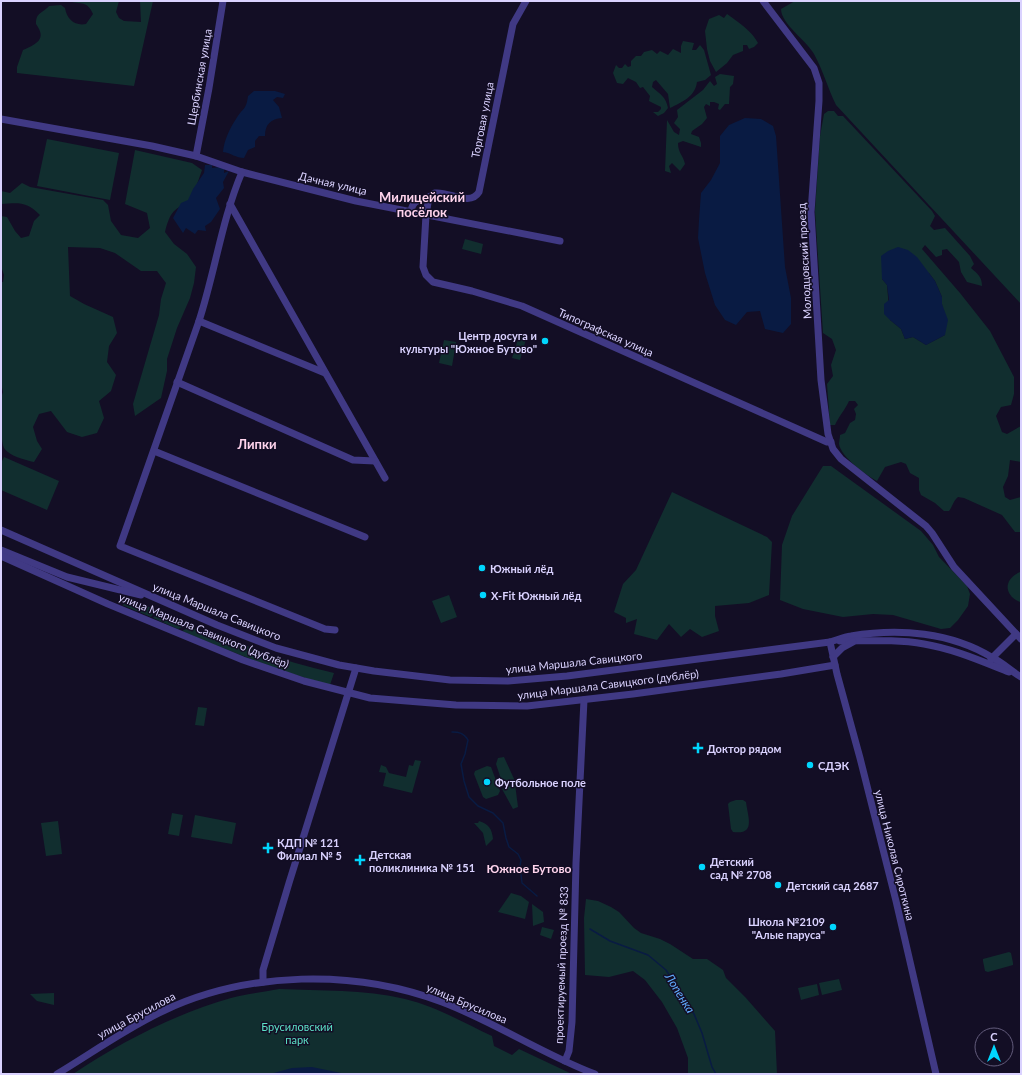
<svg xmlns="http://www.w3.org/2000/svg" width="1022" height="1075" font-family="Lato,sans-serif">
  <style>
    .green { fill: #112e2f; fill-rule: evenodd }
    .water { fill: #091b43 }
    .lines { fill: none; stroke-linecap: round; stroke-linejoin: round }
    .stream { stroke: #091b43; stroke-width: 1.5 }
    .minor { stroke: #403984; stroke-width: 7 }
    .poi-dot { fill: #00d6fd; stroke: #130e25; stroke-width: 1.5 }
    .labels { text-anchor: middle; dominant-baseline: central; stroke-width: 3; stroke-linejoin: round; paint-order: stroke }
    .street-label { font-size: 11px; fill: #dad2ff; stroke: #130e25 }
    .poi-label { font-size: 11px; font-weight: bold; fill: #dad2ff; stroke: #130e25; text-anchor: start }
    .park-label { font-size: 11px; fill: #5ce1c7; stroke: #130e25 }
    .neighbourhood-label { font-size: 12px; font-weight: bold; fill: #ffd4ed; stroke: #130e25 }
    .water-label { font-size: 12px; font-style: italic; fill: #60adff; stroke: #130e25 }
    .quarter-label { font-size: 13px; font-weight: bold; fill: #ffd4ed; stroke: #130e25 }
  </style>
  <rect width="100%" height="100%" fill="#130e25"/>
  <g class="green">
    <path d="M69 1H119L116 12 119 18 124 21 141 22 140 1H153L134 86 17 73V67L23 50C37 44 47 39 36 24 36 12 42 14 49 6L61 5 65 8C67 20 75 26 86 24L93 14C87 0 81 5 69 1Z"/>
    <path d="M795 1H1021V304L836 105C828 89 823 70 814 54 807 41 781 24 781 9Z"/>
    <path d="M727 14C738 22 752 31 758 43L754 47 749 49 747 45H743V51L733 55 727 63 716 72 710 61 707 49 705 31 709 19 719 15 724 18Z"/>
    <path d="M683 41 694 43 692 50H696L700 45 704 50 711 75 705 80 697 82C695 97 682 102 670 108L668 94 656 80 653 82 652 87C660 94 666 97 668 108L664 113 658 116 653 112H658L661 109V107L649 101 650 96 643 87 640 88 636 82 628 78 623 84 617 83 613 73 616 65 619 68H622L625 64 628 67 631 66V61L636 56H641L644 52 652 50 657 54 660 51 668 55 673 49 681 53V46Z"/>
    <path d="M720 74 734 76 733 84 730 87 729 104H725L720 110 718 109 719 104 714 102H710V106L706 104 704 107 707 118 702 124 692 131 691 134 699 137 701 143V147L683 141 678 143C678 153 683 155 685 164L680 171 672 163 669 166 671 173 665 171 667 120 674 132 679 135 680 129 674 123 678 117 677 110 703 90 710 81 714 86 717 84 715 77Z"/>
    <path d="M828 111H834L838 116H843L932 211 935 216 930 226 934 230 945 228 970 256 974 264 971 268C978 274 982 277 982 286L967 282 961 272 959 262 947 249 942 250V255L936 257 925 245 922 249 960 293 990 331 1014 377V394L1011 405 1001 407 996 416 1002 432 1007 434 1021 426V462L1010 460 1008 476 1003 487 1005 497 1010 500 1021 497V532H1015L1002 515 964 498 958 497C953 501 953 506 949 511H944L935 503 921 495 919 490V478L910 473 906 464 901 462 885 467 877 481C866 475 841 457 839 444 839 441 840 438 840 435L845 433 850 423 855 420 856 414 854 409 858 405 855 401H849C845 410 839 416 835 425H830L827 384 833 376 831 365 836 350 832 339 823 333 815 211 820 136 824 114ZM882 271 929 273 935 281 942 297V304L945 335 926 345 913 337 905 339 901 329 890 320 887 285 882 279Z"/>
    <polygon points="47,139 119,153 110,200 37,186"/>
    <path d="M135 150 192 163 202 170 195 190 189 204C172 207 169 217 165 232L174 244 187 254 196 267 194 283 190 298 177 328 167 359V371L161 398 135 416 133 404 159 315 161 299 166 283 157 271H141L115 253 100 248 68 247 70 296 84 304 113 317 117 333 109 346 107 362 116 375 111 391 99 401 104 418 97 433 82 437 67 432 51 411 39 414 33 427 37 441 42 449 34 462C25 460 9 456 4 448 0 438 1 411 1 398L3 392 1 383V282H3L4 275 1 266V216L7 217 15 231 21 238 29 236 34 221 40 215C26 201 19 203 1 204V191L10 193 22 183 30 187 103 200 108 205 111 221 121 235 138 238 150 228 147 213 125 204Z"/>
    <polygon points="465,239 483,244 481,254 462,249"/>
    <polygon points="520,333 527,336 520,360 512,358"/>
    <polygon points="444,340 456,342 456,343 452,366 439,363"/>
    <polygon points="4,457 59,481 47,510 1,490 1,463"/>
    <polygon points="823,466 831,466 921,531 933,545 939,557 967,586 970,594 968,606 958,620 950,628 941,629 893,615 873,614 843,617 803,609 780,600 782,545 792,516"/>
    <polygon points="672,492 767,537 772,542 769,595 749,603 715,606 715,616 719,631 702,637 690,629 681,637 669,624 657,640 634,634 637,619 626,623 626,618 614,612 623,584 636,570"/>
    <path d="M1020 572H1021V602H1020C1004 596 1003 579 1020 572Z"/>
    <polygon points="449,595 457,617 441,623 432,601"/>
    <polygon points="133,601 157,610 151,617 122,605"/>
    <polygon points="159,611 187,625 178,629 153,618"/>
    <path d="M190 627 205 633C213 629 224 636 231 639 264 654 299 665 334 673L330 685C279 671 231 652 182 631Z"/>
    <polygon points="198,707 207,708 204,726 195,725"/>
    <polygon points="504,757 515,781 503,785 496,764 498,758"/>
    <polygon points="415,760 421,761 412,793 383,786 386,773 379,772 381,765 386,767 389,773 406,777 409,765 413,766"/>
    <polygon points="487,766 491,767 500,791 498,795 486,799 483,797 474,774 475,771"/>
    <polygon points="515,784 518,807 513,809 502,789"/>
    <path d="M736 800H743L746 802C748 818 756 835 733 832L731 829 728 804 730 802Z"/>
    <polygon points="172,813 183,815 179,836 168,834"/>
    <polygon points="195,815 236,823 232,844 191,837"/>
    <polygon points="58,821 62,854 46,856 41,823"/>
    <path d="M479 821C489 824 492 829 493 839L486 846 483 833 474 823H478Z"/>
    <polygon points="511,893 521,896 529,902 525,919 498,912"/>
    <polygon points="586,899 598,901 611,907 619,912 634,928 641,933 660,939 670,944 693,959 707,959 723,970 726,978 746,998 775,1031 777,1074 688,1074 688,1058 677,1028 662,1002 645,980 633,971 609,977 585,975 584,918"/>
    <polygon points="532,904 543,912 544,922 533,926"/>
    <polygon points="542,927 554,930 551,939 540,935"/>
    <polygon points="1009,952 1011,953 1013,963 1013,965 988,972 985,971 983,961 983,959"/>
    <polygon points="839,979 842,990 822,995 819,983"/>
    <polygon points="817,984 819,995 801,1000 798,988"/>
    <path d="M279 989C320 991 364 989 405 999 435 1006 464 1023 492 1036L494 1046 512 1055 519 1049 572 1074H73C121 1042 175 1014 231 998 246 994 263 992 279 989Z"/>
    <polygon points="54,993 54,1005 37,1001 30,994"/>
  </g>
  <g class="water">
    <path d="M254 91H275L285 94 283 98 277 97 273 100 279 107 282 118C271 119 265 124 265 136H259L255 141V147L248 150 244 158C236 158 231 153 223 152 224 140 230 128 236 119 243 107 246 111 248 96Z"/>
    <polygon points="745,118 761,119 773,126 776,136 785,267 791,298 791,324 783,333 765,329 760,311 747,312 736,325 725,320 715,305 705,273 698,238 699,220 701,193 711,180 720,163 720,136 729,125"/>
    <polygon points="205,165 212,165 212,168 220,167 224,169 224,173 229,171 223,182 224,188 216,198 220,209 211,222 205,226 206,231 198,230 195,234 186,228 183,233 173,218 181,203 188,200 193,189 204,173"/>
    <polygon points="898,247 908,250 917,257 935,281 942,297 942,304 948,320 945,335 926,345 913,337 905,339 901,329 890,320 884,314 884,304 889,300 887,285 882,279 881,256 888,251"/>
    <polygon points="312,1067 346,1074 270,1074 292,1068"/>
  </g>
  <g class="lines">
    <g class="stream">
      <path d="M452 732C459 732 464 733 468 740L465 754 461 764 464 781 469 797 478 806 493 813 503 823 506 838 509 847 518 854 521 860 520 866 522 883 537 896"/>
      <polyline points="590,929 610,941 648,955 666,970 694,1014 702,1033 712,1067 716,1074"/>
    </g>
    <g class="minor">
      <polyline points="763,1 814,68 819,83 819,101 811,212 821,380 828,434 833,449 841,459 926,526 932,533 954,567 1021,639"/>
      <polyline points="1,119 152,146 196,156 242,172 356,201 560,241"/>
      <polyline points="196,156 209,88 223,1"/>
      <path d="M242 172C222 219 215 272 199 321L120 546 325 629 335 630"/>
      <polyline points="429,197 426,215 423,267 426,275 433,282 472,291 522,306 827,442 831,442"/>
      <polyline points="230,204 385,478"/>
      <path d="M411 211C413 199 420 201 429 197 431 196 433 194 435 193 449 191 470 207 479 192L513 24 526 1"/>
      <polyline points="199,321 325,373"/>
      <polyline points="177,382 353,460 375,461"/>
      <polyline points="154,451 365,537"/>
      <path d="M1 530 217 625 276 648 339 665 374 671 450 680 508 681 567 676 830 642C837 640 844 637 851 636 899 628 951 632 993 658 1003 663 1011 671 1021 677"/>
      <polyline points="1,550 67,577 141,595"/>
      <polyline points="1,556 108,604 243,660 304,681 370,698 456,705 527,706 633,694 781,674 835,665"/>
      <path d="M840 641C868 641 896 639 924 644 954 649 981 661 1009 672"/>
      <polyline points="830,642 837,674 860,758 896,901 936,1074"/>
      <polyline points="833,657 842,648 853,642"/>
      <polyline points="991,659 1016,634"/>
      <polyline points="263,982 263,970 289,883 356,668"/>
      <polyline points="565,1061 569,1051 572,1022 576,863 584,700"/>
      <path d="M57 1074C92 1053 125 1029 163 1011 247 971 355 969 442 1002 495 1022 542 1054 595 1074"/>
    </g>
  </g>
  <g class="poi-dot">
    <circle cx="545" cy="341" r="4"/>
    <circle cx="482" cy="568" r="4"/>
    <circle cx="483" cy="595" r="4"/>
    <path d="M696 742h4v4h4v4h-4v4h-4v-4h-4v-4h4z"/>
    <circle cx="810" cy="765" r="4"/>
    <circle cx="487" cy="782" r="4"/>
    <path d="M266 842h4v4h4v4h-4v4h-4v-4h-4v-4h4z"/>
    <path d="M358 854h4v4h4v4h-4v4h-4v-4h-4v-4h4z"/>
    <circle cx="702" cy="867" r="4"/>
    <circle cx="778" cy="885" r="4"/>
    <circle cx="833" cy="927" r="4"/>
  </g>
  <g class="labels">
    <g class="street-label">
      <text transform="translate(199 77) rotate(-80)">Щербинская улица</text>
      <text transform="translate(482 120) rotate(-79)">Торговая улица</text>
      <text transform="translate(333 183) rotate(13)">Дачная улица</text>
      <text transform="translate(804 261) rotate(-93)">Молодцовский проезд</text>
      <text transform="translate(606 332) rotate(24)">Типографская улица</text>
      <text transform="translate(217 611) rotate(22)">улица Маршала Савицкого</text>
      <text transform="translate(204 630) rotate(22)">улица Маршала Савицкого (дублёр)</text>
      <text transform="translate(574 662) rotate(-6)">улица Маршала Савицкого</text>
      <text transform="translate(608 684) rotate(-7)">улица Маршала Савицкого (дублёр)</text>
      <text transform="translate(895 855) rotate(76)">улица Николая Сироткина</text>
      <text transform="translate(561 965) rotate(-88)">проектируемый проезд № 833</text>
      <text transform="translate(467 1003) rotate(23)">улица Брусилова</text>
      <text transform="translate(136 1015) rotate(-28)">улица Брусилова</text>
    </g>
    <g class="poi-label">
      <text x="537" y="335" text-anchor="end">Центр досуга и<tspan x="537" dy="13">культуры "Южное Бутово"</tspan></text>
      <text x="490" y="568">Южный лёд</text>
      <text x="491" y="595">X-Fit Южный лёд</text>
      <text x="707" y="748">Доктор рядом</text>
      <text x="818" y="765">СДЭК</text>
      <text x="495" y="782">Футбольное поле</text>
      <text x="277" y="842">КДП № 121<tspan x="277" dy="13">Филиал № 5</tspan></text>
      <text x="369" y="854">Детская<tspan x="369" dy="13">поликлиника № 151</tspan></text>
      <text x="710" y="861">Детский<tspan x="710" dy="13">сад № 2708</tspan></text>
      <text x="786" y="885">Детский сад 2687</text>
      <text x="825" y="921" text-anchor="end">Школа №2109<tspan x="825" dy="13">"Алые паруса"</tspan></text>
    </g>
    <g class="park-label">
      <text x="297" y="1026">Брусиловский<tspan x="297" dy="13">парк</tspan></text>
    </g>
    <g class="neighbourhood-label">
      <text x="529" y="868">Южное Бутово</text>
    </g>
    <g class="water-label">
      <text transform="translate(680 993) rotate(58)">Лопенка</text>
    </g>
    <g class="quarter-label">
      <text x="422" y="197">Милицейский<tspan x="422" dy="15">посёлок</tspan></text>
      <text x="257" y="444">Липки</text>
    </g>
  </g>
  <rect width="1022" height="1075" fill="none" stroke="#dad2ff" stroke-width="4"/>
  <g transform="translate(994 1047)"><circle r="19" fill="#130e25" stroke="#635c7c"/>
  <path d="M0-3L7 15L0 10L-7 15Z" fill="#00d6fd"/>
  <text y="-6" font-size="11" font-weight="bold" text-anchor="middle" fill="#dad2ff">С</text>
  </g>
</svg>
